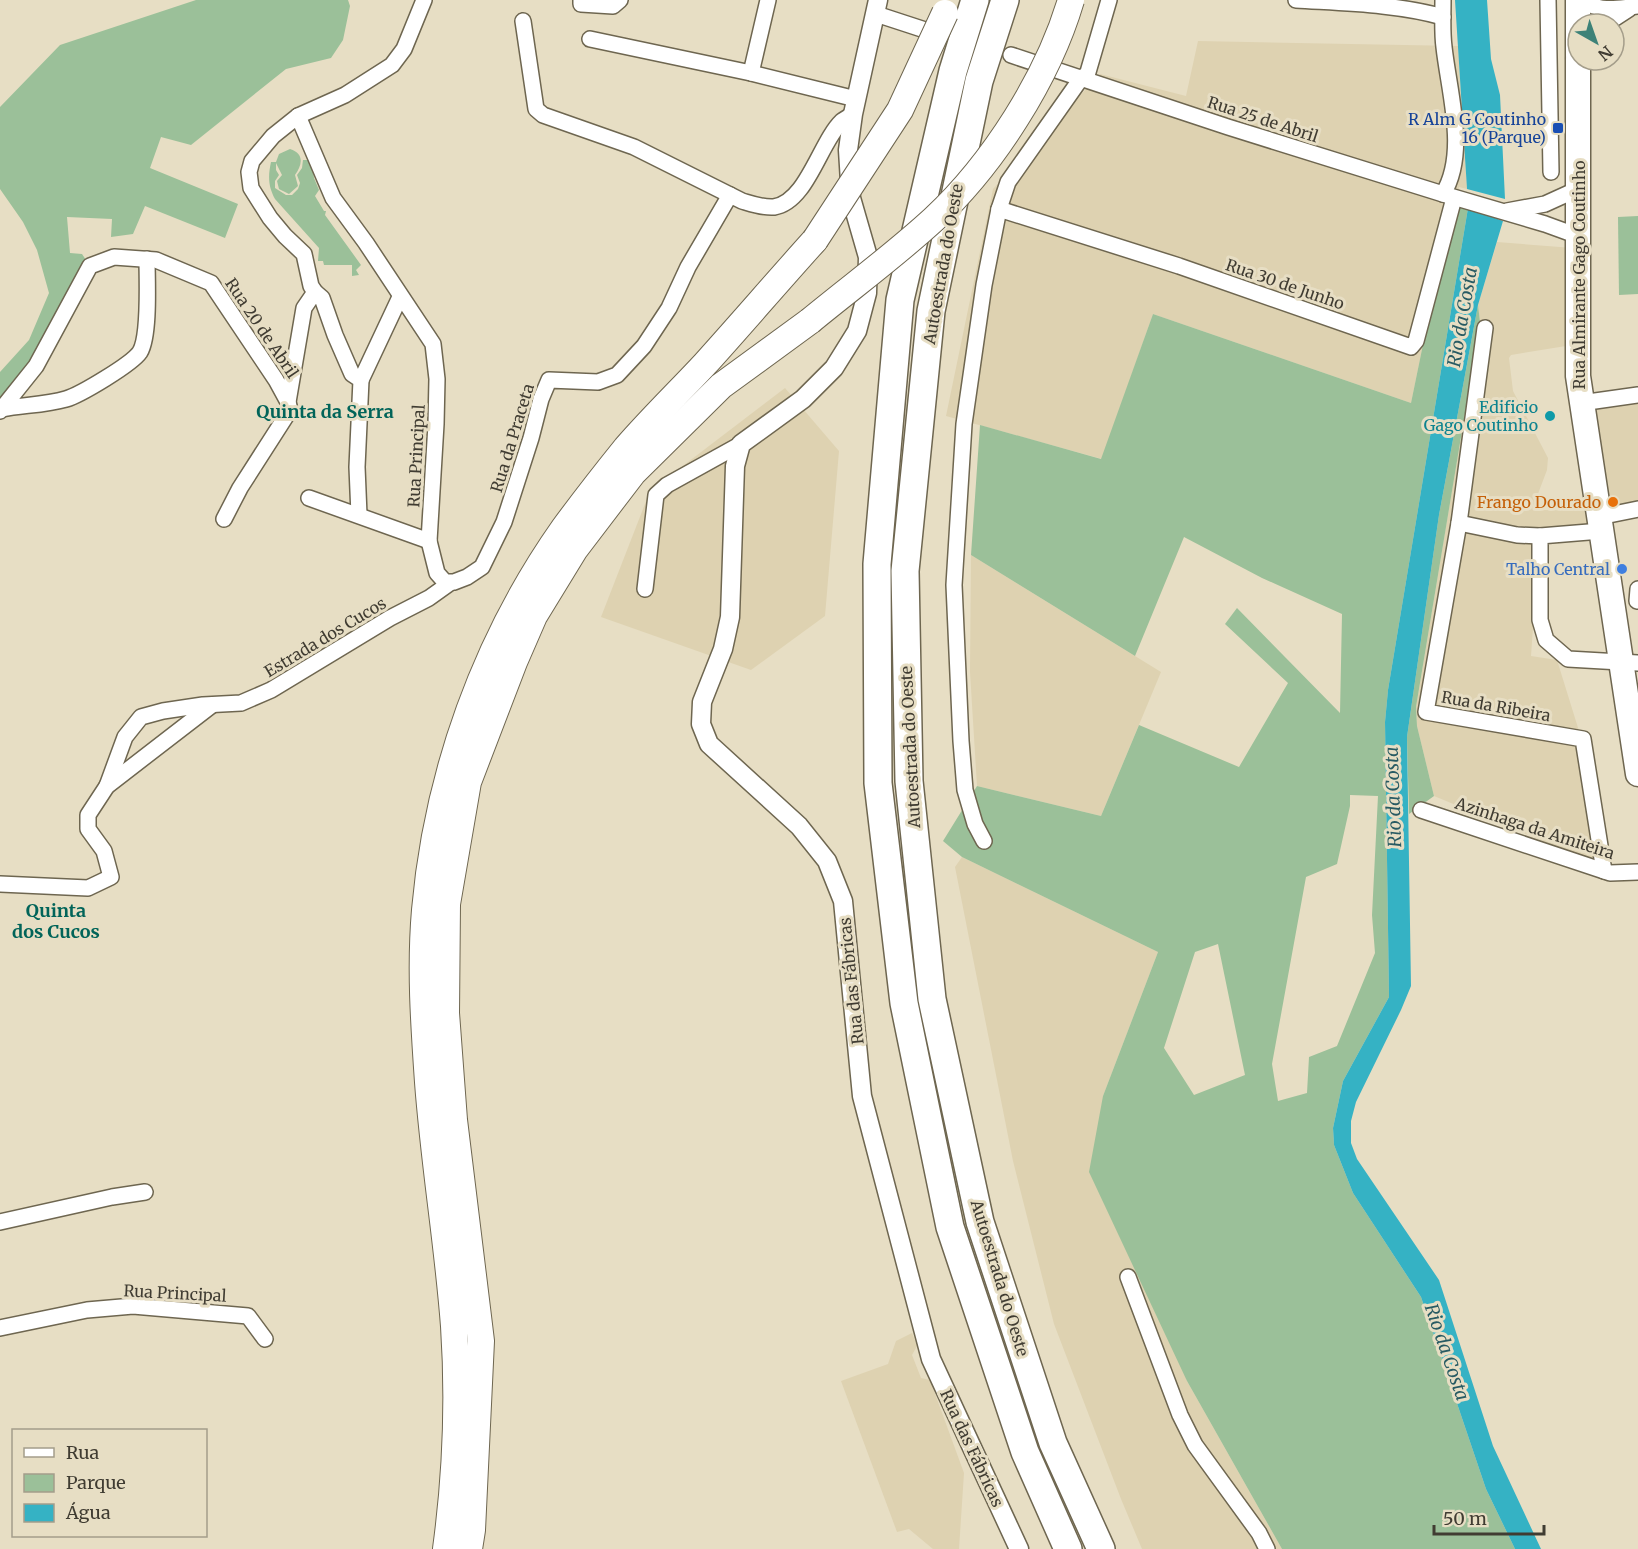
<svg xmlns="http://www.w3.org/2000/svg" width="1638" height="1549" font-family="Merriweather,serif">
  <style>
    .built { fill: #ded2b1 }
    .green { fill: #9bc099; fill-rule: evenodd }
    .water { fill: #35b2c4 }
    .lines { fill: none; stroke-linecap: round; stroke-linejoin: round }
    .minor-casing { stroke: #6e6650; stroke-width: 18 }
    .tertiary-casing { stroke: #6e6650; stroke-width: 21 }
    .primary-casing { stroke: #6e6650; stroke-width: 27 }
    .trunk-casing { stroke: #6e6650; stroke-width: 28 }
    .motorway-casing { stroke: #6e6650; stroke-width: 30 }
    .minor { stroke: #fff; stroke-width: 15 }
    .tertiary { stroke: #fff; stroke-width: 18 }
    .primary { stroke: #fff; stroke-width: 24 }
    .trunk { stroke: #fff; stroke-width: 26 }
    .motorway { stroke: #fff; stroke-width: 27 }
    .trunk-bridge-casing { stroke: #6e6650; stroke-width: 28; stroke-linecap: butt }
    .trunk-bridge { stroke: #fff; stroke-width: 26 }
    .transit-dot { fill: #1a4fb4; stroke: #e7dec4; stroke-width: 2 }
    .culture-dot { fill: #0f9aa8; stroke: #e7dec4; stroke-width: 2 }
    .food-dot { fill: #e8710a; stroke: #e7dec4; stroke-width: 2 }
    .shop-dot { fill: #3f7fe0; stroke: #e7dec4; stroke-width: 2 }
    .labels { text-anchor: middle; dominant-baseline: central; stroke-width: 6; stroke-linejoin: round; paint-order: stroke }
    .street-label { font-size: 16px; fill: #403c32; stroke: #e7dec4 }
    .transit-label { font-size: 16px; fill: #164399; stroke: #e7dec4; text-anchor: end }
    .culture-label { font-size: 16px; fill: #0d838f; stroke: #e7dec4; text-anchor: end }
    .food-label { font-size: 16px; fill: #c56008; stroke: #e7dec4; text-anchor: end }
    .shop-label { font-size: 16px; fill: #366cbe; stroke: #e7dec4; text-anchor: end }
    .water-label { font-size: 18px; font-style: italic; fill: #285b63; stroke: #e7dec4 }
    .neighbourhood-label { font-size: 18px; font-weight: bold; fill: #016459; stroke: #e7dec4 }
  </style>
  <rect width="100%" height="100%" fill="#e7dec4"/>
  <g class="built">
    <polygon points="1198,41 1458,46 1467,189 1459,187 1458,205 1435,286 1411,403 1153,314 1102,459 946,416 993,189 1100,74 1186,96"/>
    <polygon points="1497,242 1573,248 1566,346 1511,355 1509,358 1513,391 1548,458 1547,470 1533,507 1541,510 1586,511 1592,523 1570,530 1533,534 1538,555 1531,656 1557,660 1579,731 1583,746 1596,863 1434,796 1417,726 1416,707 1480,322 1478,305"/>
    <polygon points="785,388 839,451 825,616 751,670 601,617 650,491"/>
    <polygon points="1638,399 1638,507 1610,511 1595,402"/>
    <polygon points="971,555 1161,672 1101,816 977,786 970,672"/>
    <polygon points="962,857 1158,952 1103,1096 1187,1381 1282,1549 1142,1549 1121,1499 1054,1324 1013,1161 955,867"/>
    <polygon points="912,1333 917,1346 912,1355 921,1378 930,1380 964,1473 959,1549 933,1549 909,1529 897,1532 841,1381 888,1364 896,1341"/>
  </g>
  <g class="green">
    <polygon points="196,0 348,0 350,6 343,40 331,58 286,69 191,145 161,137 150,168 238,204 225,238 145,206 133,234 111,237 112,219 67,217 70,253 82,254 90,266 0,411 0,372 29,340 49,293 37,250 23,222 0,189 0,107 60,45"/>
    <path d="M290 149C305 154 302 165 295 175L298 186 289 194 279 189 277 181 282 175 276 163V170L279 175 275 181V188L286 195H292L298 189 300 183 297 175 302 168 303 160H312L314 178 319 190 315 196 324 211H326L325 215 361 265 356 270 359 275 352 276V265H324L323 261H318L319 248 275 199C268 186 268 176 271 162H276L279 154Z"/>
    <path d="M1458 205 1468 208 1388 690 1385 722 1389 997 1343 1081 1333 1128 1334 1145 1353 1193 1421 1297 1486 1489 1515 1549H1282L1187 1381 1089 1172 1103 1096 1158 952 962 857 943 841 977 786 1101 816 1139 725 1239 767 1288 683 1225 624 1237 608 1340 713 1342 614 1262 578 1184 537 1135 656 971 555 980 425 1101 459 1153 314 1411 403 1435 286ZM1350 795 1378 796 1372 915 1375 953 1337 1046 1309 1057 1307 1093 1278 1101 1272 1064 1306 877 1337 864 1350 806ZM1218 944 1245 1075 1194 1095 1164 1048 1195 952Z"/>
    <polygon points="1638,216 1638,294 1619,295 1618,217"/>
    <polygon points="1478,305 1480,322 1478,335 1416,707 1417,726 1434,796 1409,814 1407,737 1439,515"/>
  </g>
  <g class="water">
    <polygon points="1455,0 1487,0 1491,59 1500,95 1505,199 1467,189"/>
    <polygon points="1468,208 1503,221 1478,305 1439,515 1407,737 1411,986 1401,1010 1356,1102 1351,1121 1351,1143 1357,1159 1439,1280 1493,1446 1541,1549 1515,1549 1486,1489 1421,1297 1353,1193 1334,1145 1333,1128 1343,1081 1389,997 1385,722 1388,690"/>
  </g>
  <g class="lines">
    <defs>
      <g id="minor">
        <polyline points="581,0 581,4 613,6 620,0"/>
        <path d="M1296 0C1343 3 1398 4 1443 17"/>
        <path d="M1443 0C1443 16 1442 32 1444 47 1449 93 1468 153 1443 194"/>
        <polyline points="1548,0 1551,172"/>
        <path d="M1584 0C1597 13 1621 8 1638 6"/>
        <polyline points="876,14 925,30"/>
        <path d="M523 21 536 109 543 115 634 147 742 201C752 204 763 208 774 207 807 202 820 142 842 121 845 119 850 116 853 114"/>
        <polyline points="1606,24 1629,9"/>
        <polyline points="590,39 751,73 856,99"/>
        <polyline points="1011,55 1228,127 1443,194 1545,224 1578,236"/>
        <polyline points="751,73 768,0"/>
        <polyline points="1086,79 1109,0"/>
        <polyline points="298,116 333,198 366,243 433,344 437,379 436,424 429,541 437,573 445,582 454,582 467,577 482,567 504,522 531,438 541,399 549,380 598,382 617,375 644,346 669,308 688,267 730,195"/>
        <polyline points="999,209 1179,266 1411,347 1416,341 1454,198"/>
        <polyline points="1507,211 1545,204 1578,189"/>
        <polyline points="1485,328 1459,523 1426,712 1583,739 1604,871"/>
        <polyline points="361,380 400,297"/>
        <polyline points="1581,403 1638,395"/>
        <path d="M2 409C22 405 45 405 66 399 80 395 132 364 140 352 150 335 147 280 147 259"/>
        <polyline points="0,411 36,366 90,266 114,257 156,260 211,283 276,380 288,402"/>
        <polyline points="309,498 429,541"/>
        <polyline points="359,515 357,467 361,380 352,374 335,335 322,298 315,292 311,286 304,254 285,236 270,218 251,188 249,172 252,161 273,136 298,116 345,95 392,65 404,49 424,0"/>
        <polyline points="1599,517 1638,509"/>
        <polyline points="224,519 240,488 290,410 288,402 304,308 315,292"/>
        <polyline points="1459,523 1517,535 1540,536"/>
        <polyline points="1601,531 1540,536 1540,620 1546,640 1568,659 1638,663"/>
        <polyline points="645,589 656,495 667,485 741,444"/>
        <polyline points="1637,601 1638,589"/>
        <polyline points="107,786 125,737 141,717 163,711 203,705 241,703 271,690 390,618 429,598 450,583"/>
        <polyline points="1421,810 1610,873 1638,872"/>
        <polyline points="984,841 975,824 965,790 961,741 954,585 964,424 984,285 999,209 1008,182 1082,77"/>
        <polyline points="0,884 88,888 111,877 104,851 88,829 88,815 107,786 212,705"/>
        <polyline points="0,1222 112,1197 145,1192"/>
        <polyline points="1128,1277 1180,1415 1195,1445 1259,1533 1267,1549"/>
        <polyline points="0,1328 87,1310 133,1306 248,1316 265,1339"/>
      </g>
      <polyline id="tertiary" points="878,0 853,114 848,150 851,198 868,257 867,293 857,331 834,368 803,399 741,444 735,466 730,617 723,649 702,702 701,724 709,744 799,826 827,861 843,901 862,1096 931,1359 1019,1549"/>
      <g id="primary">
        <polyline points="1578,0 1578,56"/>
        <polyline points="1578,60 1578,376 1638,774"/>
      </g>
      <g id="trunk">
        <path d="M446 1549C456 1475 459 1401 454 1326 448 1245 434 1164 428 1082 424 1025 420 968 425 910 437 774 485 640 564 528 584 501 605 474 626 448 651 419 679 392 705 364 742 323 778 281 815 240"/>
        <polyline points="469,1549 472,1530 481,1341 454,1120 446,1013 447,904 468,782 514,662 534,616 575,549 633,473 721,386 810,321"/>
      </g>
      <g id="motorway">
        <polyline points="975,0 953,71 900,300 877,564 878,783 904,1003 950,1227 1025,1452 1068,1549"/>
        <polyline points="1005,0 979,81 931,311 905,571 909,781 932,999 980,1222 1053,1443 1101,1549"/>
      </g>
    </defs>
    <use href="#minor" class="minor-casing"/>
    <use href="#tertiary" class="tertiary-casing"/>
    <use href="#primary" class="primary-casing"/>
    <use href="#trunk" class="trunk-casing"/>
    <use href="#motorway" class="motorway-casing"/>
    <use href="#minor" class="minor"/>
    <use href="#tertiary" class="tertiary"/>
    <use href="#primary" class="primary"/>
    <use href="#trunk" class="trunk"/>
    <use href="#motorway" class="motorway"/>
    <defs>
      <g id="trunk-bridge">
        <polyline points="815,240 900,110 945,13"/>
        <path d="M810 321C850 288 895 255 934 219 993 164 1048 78 1071 0"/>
      </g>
    </defs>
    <use href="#trunk-bridge" class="trunk-bridge-casing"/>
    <use href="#trunk-bridge" class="trunk-bridge"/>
  </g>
  <rect class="transit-dot" x="1552" y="122" width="12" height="12" rx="3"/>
  <circle class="culture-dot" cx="1550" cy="416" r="6"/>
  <circle class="food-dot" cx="1613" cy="502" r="6"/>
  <circle class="shop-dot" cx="1622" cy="569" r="6"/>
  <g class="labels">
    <g class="street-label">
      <text transform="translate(1263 119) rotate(18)">Rua 25 de Abril</text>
      <text transform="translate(943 264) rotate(-80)">Autoestrada do Oeste</text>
      <text transform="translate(1579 275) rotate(-90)">Rua Almirante Gago Coutinho</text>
      <text transform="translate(1285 284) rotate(19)">Rua 30 de Junho</text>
      <text transform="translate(262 328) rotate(56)">Rua 20 de Abril</text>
      <text transform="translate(512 438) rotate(-73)">Rua da Praceta</text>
      <text transform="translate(416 456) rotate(-87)">Rua Principal</text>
      <text transform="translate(325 637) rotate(-31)">Estrada dos Cucos</text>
      <text transform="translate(1496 706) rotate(10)">Rua da Ribeira</text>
      <text transform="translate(910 747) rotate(-93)">Autoestrada do Oeste</text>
      <text transform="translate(1535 828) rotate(18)">Azinhaga da Amiteira</text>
      <text transform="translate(851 981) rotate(-96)">Rua das Fábricas</text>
      <text transform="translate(1000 1278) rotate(73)">Autoestrada do Oeste</text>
      <text transform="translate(175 1293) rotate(3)">Rua Principal</text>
      <text transform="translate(972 1448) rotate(65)">Rua das Fábricas</text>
    </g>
    <g class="transit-label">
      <text x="1546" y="119">R Alm G Coutinho<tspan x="1546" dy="18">16 (Parque)</tspan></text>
    </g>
    <g class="culture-label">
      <text x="1538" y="407">Edificio<tspan x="1538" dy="18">Gago Coutinho</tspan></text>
    </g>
    <g class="food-label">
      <text x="1601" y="502">Frango Dourado</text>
    </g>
    <g class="shop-label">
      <text x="1610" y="569">Talho Central</text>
    </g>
    <g class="water-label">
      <text transform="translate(1462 317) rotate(-80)">Rio da Costa</text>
      <text transform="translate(1393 797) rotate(-92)">Rio da Costa</text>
      <text transform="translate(1447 1352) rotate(71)">Rio da Costa</text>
    </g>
    <g class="neighbourhood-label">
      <text x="325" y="411">Quinta da Serra</text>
      <text x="56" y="910">Quinta<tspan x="56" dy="21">dos Cucos</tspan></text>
    </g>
  </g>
  <rect x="12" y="1429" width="195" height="108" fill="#e7dec4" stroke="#a49d8a" stroke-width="1.5"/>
  <rect x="24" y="1448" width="30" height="9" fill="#ffffff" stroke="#a49d8a" stroke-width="1.5"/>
  <text x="66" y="1459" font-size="18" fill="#403c32">Rua</text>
  <rect x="24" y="1474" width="30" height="18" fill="#9bc099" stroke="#a49d8a" stroke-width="1.5"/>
  <text x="66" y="1489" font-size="18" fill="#403c32">Parque</text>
  <rect x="24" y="1504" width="30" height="18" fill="#35b2c4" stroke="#a49d8a" stroke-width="1.5"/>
  <text x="66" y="1519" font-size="18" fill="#403c32">Água</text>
  <g transform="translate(1596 42) rotate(140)"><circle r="28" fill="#e7dec4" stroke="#a49d8a" stroke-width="1.5"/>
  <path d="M0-4.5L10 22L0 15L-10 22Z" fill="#3d8278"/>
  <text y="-9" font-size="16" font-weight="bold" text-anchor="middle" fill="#403c32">N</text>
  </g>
  <path d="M1434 1525v9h110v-9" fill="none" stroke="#403c32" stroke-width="3"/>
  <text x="1443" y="1525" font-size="18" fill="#403c32" stroke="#e7dec4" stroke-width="4.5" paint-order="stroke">50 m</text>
</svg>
